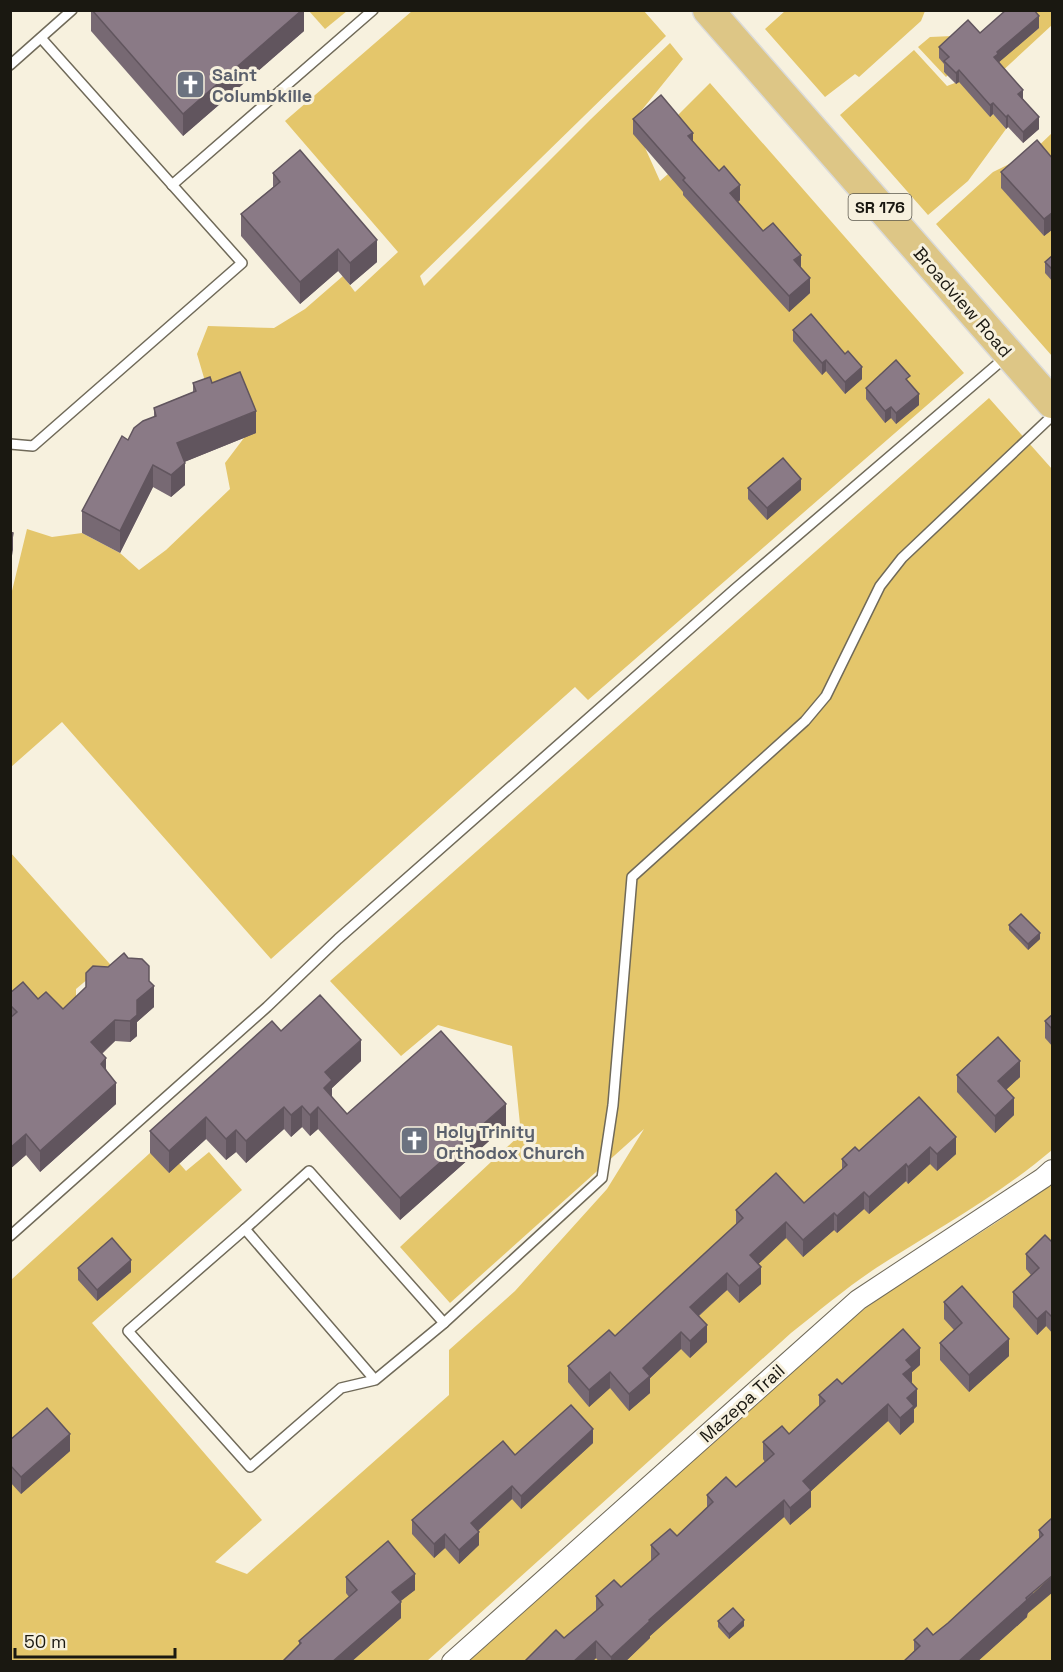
<svg xmlns="http://www.w3.org/2000/svg" width="1063" height="1672" font-family="'Space Grotesk',sans-serif">
  <style>
    .green { fill: #e4c66b }
    .lines { fill: none; stroke-linecap: round; stroke-linejoin: round }
    .lane-casing { stroke: #706a59; stroke-width: 12 }
    .street-casing { stroke: #706a59; stroke-width: 22 }
    .primary-casing { stroke: #dadad9; stroke-width: 33 }
    .lane { stroke: #fff; stroke-width: 9 }
    .street { stroke: #fff; stroke-width: 20 }
    .primary { stroke: #ddc686; stroke-width: 30 }
    .wall { fill: #776973 }
    .shaded-wall { fill: #61555e }
    .building { fill: #8a7a86; stroke: #61555e; stroke-width: 1.5 }
    .labels { text-anchor: middle; dominant-baseline: central; stroke-width: 6; stroke-linejoin: round; paint-order: stroke }
    .shield { fill: #f7f1de; stroke: #5c594e; stroke-width: 1.5 }
    .shield-label { font-size: 16px; font-weight: bold; fill: #1a1811 }
    .worship-label { font-size: 18px; font-weight: bold; fill: #5b616d; stroke: #f7f1de; text-anchor: start }
    .street-label { font-size: 18px; fill: #1a1811; stroke: #f7f1de }
  </style>
  <rect width="100%" height="100%" fill="#f7f1de"/>
  <g class="green">
    <polygon points="309,11 347,11 325,29"/>
    <polygon points="412,11 644,11 666,36 420,276 424,286 591,119 670,43 683,59 633,121 660,181 698,148 675,118 710,83 964,373 588,700 575,687 271,959 62,722 11,767 11,595 27,529 52,537 82,533 120,553 139,570 166,550 230,489 225,463 253,426 212,405 197,354 208,326 274,328 305,309 343,276 355,292 398,252 285,121"/>
    <polygon points="785,11 785,10 925,11 921,21 859,77 855,74 825,97 765,29"/>
    <polygon points="1024,11 1052,11 1052,25 998,75 990,116 993,114 1006,129 968,181 928,215 840,115 914,50 947,86 960,81 988,54 1020,43 1039,28"/>
    <polygon points="953,36 949,68 944,72 948,75 946,77 918,47 930,37"/>
    <polygon points="1052,133 1052,356 936,224 993,172 1030,154"/>
    <path d="M989 398 1052 469V1150C998 1196 935 1230 876 1268 846 1288 819 1311 791 1333L427 1661 11 1662V1280L150 1153 179 1163 186 1171 209 1152 242 1190 92 1323 262 1520 215 1562 247 1574 449 1395V1350L515 1291 607 1189 644 1129 450 1303 400 1247 521 1134 512 1046 438 1025 401 1056 330 981Z"/>
    <polygon points="10,852 117,972 89,978 76,989 76,1007 58,1022 11,1010"/>
    <path d="M1052 1183V1661L466 1662 836 1330C905 1276 983 1236 1052 1183Z"/>
  </g>
  <g class="lines">
    <defs>
      <g id="lane">
        <polyline points="10,65 72,10"/>
        <polyline points="172,185 373,10"/>
        <polyline points="10,444 33,446 242,263 41,38"/>
        <polyline points="245,1229 309,1171 444,1323"/>
        <polyline points="10,1236 267,1007 338,939 735,589 1007,356"/>
        <polyline points="375,1380 245,1229 128,1331 250,1467 341,1388 375,1380 444,1323 602,1178 613,1105 632,877 805,721 826,696 880,586 902,558 1052,416"/>
      </g>
      <polyline id="street" points="452,1662 858,1300 1043,1178 1052,1170"/>
      <polyline id="primary" points="708,10 1052,403"/>
    </defs>
    <use href="#lane" class="lane-casing"/>
    <use href="#street" class="street-casing"/>
    <use href="#primary" class="primary-casing"/>
    <use href="#lane" class="lane"/>
    <use href="#street" class="street"/>
    <use href="#primary" class="primary"/>
  </g>
  <g class="wall">
    <polygon points="91,10 304,10 304,31 183,136 91,31"/>
    <polygon points="1039,28 999,62 1023,99 1039,129 1023,143 1008,127 1006,129 993,114 990,117 959,82 956,84 944,72 944,64 939,58 939,47 980,33"/>
    <polygon points="633,119 693,141 740,200 738,202 763,231 801,268 810,293 789,312 683,195 683,192 633,134"/>
    <polygon points="1053,159 1053,229 1044,236 1001,188 1001,172"/>
    <polygon points="273,173 377,262 350,285 338,271 300,304 241,236 241,214 273,187"/>
    <polygon points="1053,255 1053,282 1045,273 1045,262"/>
    <polygon points="793,330 862,379 845,394 826,371 822,375 793,341"/>
    <polygon points="193,383 212,383 256,433 184,462 185,485 171,497 153,487 120,553 82,533 82,511 128,440 154,417 154,408 193,392"/>
    <polygon points="910,384 919,405 896,424 891,418 885,423 866,399 866,388"/>
    <polygon points="748,488 801,490 767,520 748,499"/>
    <polygon points="1009,925 1040,939 1028,950 1009,930"/>
    <polygon points="149,981 154,1007 137,1022 137,1036 130,1042 115,1041 102,1054 116,1104 40,1172 26,1155 10,1169 10,993 38,999 63,1009"/>
    <polygon points="1053,1014 1053,1047 1045,1038 1045,1021"/>
    <polygon points="281,1031 361,1061 332,1088 332,1097 347,1114 506,1126 400,1220 318,1129 310,1136 302,1127 291,1137 284,1129 246,1163 236,1152 226,1160 206,1139 169,1173 150,1153 150,1131"/>
    <polygon points="957,1075 1020,1077 1006,1090 1014,1115 995,1133 957,1092"/>
    <polygon points="919,1097 956,1154 937,1171 930,1164 908,1184 906,1181 869,1214 864,1209 837,1233 834,1230 803,1257 786,1238 758,1264 761,1284 739,1303 727,1290 699,1316 707,1342 690,1358 681,1349 650,1378 650,1393 629,1411 610,1388 589,1407 568,1382 568,1366 615,1336 736,1225 736,1210 804,1203 842,1169 842,1159 859,1151"/>
    <polygon points="1053,1243 1053,1334 1046,1326 1037,1335 1013,1307 1013,1292 1031,1275 1026,1269 1026,1254"/>
    <polygon points="78,1268 131,1272 97,1301 78,1280"/>
    <polygon points="944,1302 1009,1356 969,1392 940,1360 940,1343 954,1330 944,1319"/>
    <polygon points="920,1365 912,1372 912,1384 917,1406 914,1409 914,1422 900,1435 888,1421 811,1491 811,1507 790,1525 784,1517 650,1636 650,1638 625,1662 599,1662 596,1658 592,1662 524,1662 564,1638 596,1611 596,1596 621,1587 651,1561 651,1545 677,1536 707,1507 707,1495 736,1487 765,1462 763,1459 763,1442 789,1434 819,1407 819,1395 842,1384"/>
    <polygon points="10,1440 70,1451 21,1494 10,1482"/>
    <polygon points="593,1443 521,1509 512,1499 478,1531 479,1545 459,1564 445,1548 434,1558 412,1534 412,1520 515,1455"/>
    <polygon points="1052,1518 1027,1617 977,1662 903,1662 914,1651 914,1640 933,1635 948,1623 1039,1539 1039,1530"/>
    <polygon points="346,1577 415,1590 400,1601 401,1618 351,1662 282,1662 299,1645 299,1641 349,1597 346,1593"/>
    <polygon points="718,1621 744,1626 729,1639 718,1627"/>
  </g>
  <g class="shaded-wall">
    <polygon points="302,10 304,10 304,31 183,136 183,114"/>
    <polygon points="1039,16 1039,28 998,63 994,57 997,52"/>
    <polygon points="959,70 959,82 956,84 956,73"/>
    <polygon points="1023,90 1023,101 1018,94"/>
    <polygon points="993,103 993,114 990,117 990,105"/>
    <polygon points="1008,115 1008,127 1006,129 1006,117"/>
    <polygon points="1039,117 1039,129 1023,143 1023,132"/>
    <polygon points="693,133 693,148 688,136"/>
    <polygon points="740,185 740,200 730,209 730,193"/>
    <polygon points="1053,212 1053,229 1044,236 1044,219"/>
    <polygon points="377,240 377,262 350,285 350,263"/>
    <polygon points="338,249 338,271 300,304 300,282"/>
    <polygon points="801,255 801,270 794,260"/>
    <polygon points="810,278 810,293 789,312 789,296"/>
    <polygon points="826,360 826,371 822,375 822,363"/>
    <polygon points="862,367 862,379 845,394 845,382"/>
    <polygon points="919,394 919,405 896,424 896,413"/>
    <polygon points="891,407 891,418 885,423 885,411"/>
    <polygon points="256,411 256,433 177,465 177,443"/>
    <polygon points="185,463 185,485 171,497 171,475"/>
    <polygon points="153,465 153,487 120,553 120,531"/>
    <polygon points="801,479 801,490 767,520 767,508"/>
    <polygon points="13,533 13,550 10,567 10,550"/>
    <polygon points="1040,933 1040,939 1028,950 1028,944"/>
    <polygon points="154,986 154,1007 137,1022 137,1036 130,1042 130,1021 137,1000"/>
    <polygon points="115,1020 115,1041 91,1063 91,1042"/>
    <polygon points="361,1040 361,1061 332,1088 332,1102 324,1088 325,1072"/>
    <polygon points="106,1058 106,1079 101,1064"/>
    <polygon points="1020,1061 1020,1077 998,1097 998,1081"/>
    <polygon points="116,1083 116,1104 40,1172 40,1151"/>
    <polygon points="1014,1098 1014,1115 995,1133 995,1116"/>
    <polygon points="506,1104 506,1126 400,1220 400,1198"/>
    <polygon points="302,1106 302,1127 291,1137 291,1115"/>
    <polygon points="284,1107 284,1129 246,1163 246,1141"/>
    <polygon points="318,1107 318,1129 310,1136 310,1115"/>
    <polygon points="206,1117 206,1139 169,1173 169,1151"/>
    <polygon points="236,1130 236,1152 226,1160 226,1139"/>
    <polygon points="26,1134 26,1155 10,1169 10,1148"/>
    <polygon points="956,1137 956,1154 937,1171 937,1154"/>
    <polygon points="930,1147 930,1164 908,1184 908,1167"/>
    <polygon points="906,1164 906,1181 869,1214 869,1197"/>
    <polygon points="864,1192 864,1209 837,1233 837,1216"/>
    <polygon points="834,1213 834,1230 803,1257 803,1240"/>
    <polygon points="786,1222 786,1238 750,1272 750,1255"/>
    <polygon points="131,1260 131,1272 97,1301 97,1290"/>
    <polygon points="761,1267 761,1284 739,1303 739,1286"/>
    <polygon points="727,1273 727,1290 690,1323 690,1307"/>
    <polygon points="1046,1311 1046,1326 1037,1335 1037,1319"/>
    <polygon points="707,1325 707,1342 690,1358 690,1341"/>
    <polygon points="681,1332 681,1349 650,1378 650,1393 629,1411 629,1394 643,1368"/>
    <polygon points="1009,1339 1009,1356 969,1392 969,1375"/>
    <polygon points="920,1348 920,1365 912,1372 912,1383 903,1374 906,1360"/>
    <polygon points="610,1372 610,1388 589,1407 589,1390"/>
    <polygon points="917,1389 917,1406 914,1409 914,1422 900,1435 900,1418 907,1398"/>
    <polygon points="888,1404 888,1421 811,1491 811,1507 790,1525 790,1508 803,1481"/>
    <polygon points="593,1429 593,1443 521,1509 521,1496"/>
    <polygon points="70,1434 70,1451 21,1494 21,1477"/>
    <polygon points="512,1486 512,1499 471,1537 471,1523"/>
    <polygon points="784,1500 784,1517 650,1636 650,1638 625,1662 611,1662 611,1657 649,1620"/>
    <polygon points="479,1532 479,1545 459,1564 459,1550"/>
    <polygon points="445,1534 445,1548 434,1558 434,1544"/>
    <polygon points="415,1574 415,1590 392,1608 392,1592"/>
    <polygon points="1053,1575 1053,1592 1027,1614 1027,1617 977,1662 958,1662"/>
    <polygon points="401,1602 401,1618 351,1662 332,1662"/>
    <polygon points="744,1620 744,1626 729,1639 729,1634"/>
    <polygon points="596,1641 596,1658 592,1662 573,1662"/>
  </g>
  <g class="building">
    <polygon points="92,10 302,10 183,114"/>
    <polygon points="1006,10 1034,10 1039,16 997,52 998,54 994,57 1023,90 1018,94 1039,117 1023,132 1008,115 1006,117 993,103 990,105 959,70 956,73 944,61 949,57 939,47 968,20 980,33"/>
    <polygon points="661,95 693,133 688,136 719,171 724,166 740,185 730,193 763,231 773,223 801,255 794,260 810,278 789,296 683,180 685,178 633,119"/>
    <polygon points="1037,140 1053,159 1053,212 1044,219 1001,172"/>
    <polygon points="300,150 377,240 350,263 338,249 300,282 241,214 280,182 273,173"/>
    <polygon points="1053,255 1053,270 1045,262"/>
    <polygon points="811,314 845,354 848,351 862,367 845,382 826,360 822,363 793,330"/>
    <polygon points="896,360 910,376 906,379 919,394 896,413 891,407 885,411 866,388"/>
    <polygon points="240,372 256,411 177,443 185,463 171,475 153,465 120,531 82,511 122,436 128,440 134,428 143,421 156,416 154,408 196,391 193,383 210,377 212,383"/>
    <polygon points="783,458 801,479 767,508 748,488"/>
    <polygon points="10,532 13,533 10,550"/>
    <polygon points="1021,914 1040,933 1028,944 1009,925"/>
    <polygon points="124,953 128,958 142,959 149,966 149,981 154,986 137,1000 137,1015 130,1021 115,1020 91,1042 106,1058 101,1064 116,1083 40,1151 26,1134 10,1148 10,1018 17,1012 10,1005 10,993 23,982 38,999 46,992 63,1009 86,987 86,973 93,966 108,967"/>
    <polygon points="320,995 361,1040 325,1072 332,1080 324,1088 347,1114 441,1031 506,1104 400,1198 318,1107 310,1115 302,1106 291,1115 284,1107 246,1141 236,1130 226,1139 206,1117 169,1151 150,1131 272,1021 281,1031"/>
    <polygon points="1053,1014 1053,1030 1045,1021"/>
    <polygon points="998,1037 1020,1061 998,1081 1014,1098 995,1116 957,1075"/>
    <polygon points="919,1097 956,1137 937,1154 930,1147 908,1167 906,1164 869,1197 864,1192 837,1216 834,1213 803,1240 786,1222 750,1255 761,1267 739,1286 727,1273 690,1307 707,1325 690,1341 681,1332 643,1368 650,1376 629,1394 610,1372 589,1390 568,1366 609,1330 615,1336 743,1218 736,1210 776,1173 804,1203 847,1165 842,1159 855,1147 859,1151"/>
    <polygon points="1045,1235 1053,1243 1053,1318 1046,1311 1037,1319 1013,1292 1039,1268 1026,1254"/>
    <polygon points="112,1238 131,1260 97,1290 78,1268"/>
    <polygon points="962,1286 1009,1339 969,1375 940,1343 962,1323 944,1302"/>
    <polygon points="903,1329 920,1348 906,1360 912,1367 903,1374 917,1389 907,1398 914,1406 900,1418 888,1404 803,1481 811,1490 790,1508 784,1500 649,1620 650,1621 611,1657 596,1641 573,1662 524,1662 556,1630 564,1638 603,1605 596,1596 614,1580 621,1587 659,1554 651,1545 670,1529 677,1536 713,1502 707,1495 726,1477 736,1487 774,1454 763,1442 782,1426 789,1434 825,1401 819,1395 837,1379 842,1384"/>
    <polygon points="571,1405 593,1429 521,1496 512,1486 471,1523 479,1532 459,1550 445,1534 434,1544 412,1520 503,1441 515,1455"/>
    <polygon points="47,1408 70,1434 21,1477 10,1465 10,1440"/>
    <polygon points="1052,1518 1053,1519 1053,1575 1026,1598 1027,1600 958,1662 903,1662 920,1646 914,1640 927,1628 933,1635 948,1623 1043,1535 1039,1530"/>
    <polygon points="388,1541 415,1574 392,1592 401,1602 332,1662 282,1662 301,1643 299,1641 357,1590 346,1577"/>
    <polygon points="733,1608 744,1620 729,1634 718,1621"/>
  </g>
  <defs>
    <symbol id="church-square" viewBox="-11 -11 22 22"><rect x="-9" y="-9" width="18" height="18" rx="4" fill="#6b7280" stroke="#f7f1de"/><path d="M-1.2-6h2.4v3.5h3.3v2.4h-3.3V6h-2.4V-.1h-3.3v-2.4h3.3Z" fill="#fff"/></symbol>
  </defs>
  <g fill-rule="evenodd">
    <use href="#church-square" x="174" y="68" width="33" height="33"/>
    <use href="#church-square" x="398" y="1124" width="33" height="33"/>
  </g>
  <g class="labels">
    <rect class="shield" x="848.5" y="194" width="63" height="26" rx="4.5"/>
    <g class="shield-label">
      <text x="880" y="207">SR 176</text>
    </g>
    <g class="worship-label">
      <text x="212" y="74">Saint<tspan x="212" dy="21">Columbkille</tspan></text>
      <text x="436" y="1131">Holy Trinity<tspan x="436" dy="21">Orthodox Church</tspan></text>
    </g>
    <g class="street-label">
      <text transform="translate(963 302) rotate(49)">Broadview Road</text>
      <text transform="translate(742 1403) rotate(-42)">Mazepa Trail</text>
    </g>
  </g>
  <rect width="1063" height="1672" fill="none" stroke="#1a1811" stroke-width="24"/>
  <path d="M15 1648v9h160v-9" fill="none" stroke="#1a1811" stroke-width="3"/>
  <text x="24" y="1648" font-size="18" fill="#1a1811" stroke="#f7f1de" stroke-width="4.5" paint-order="stroke">50 m</text>
</svg>
